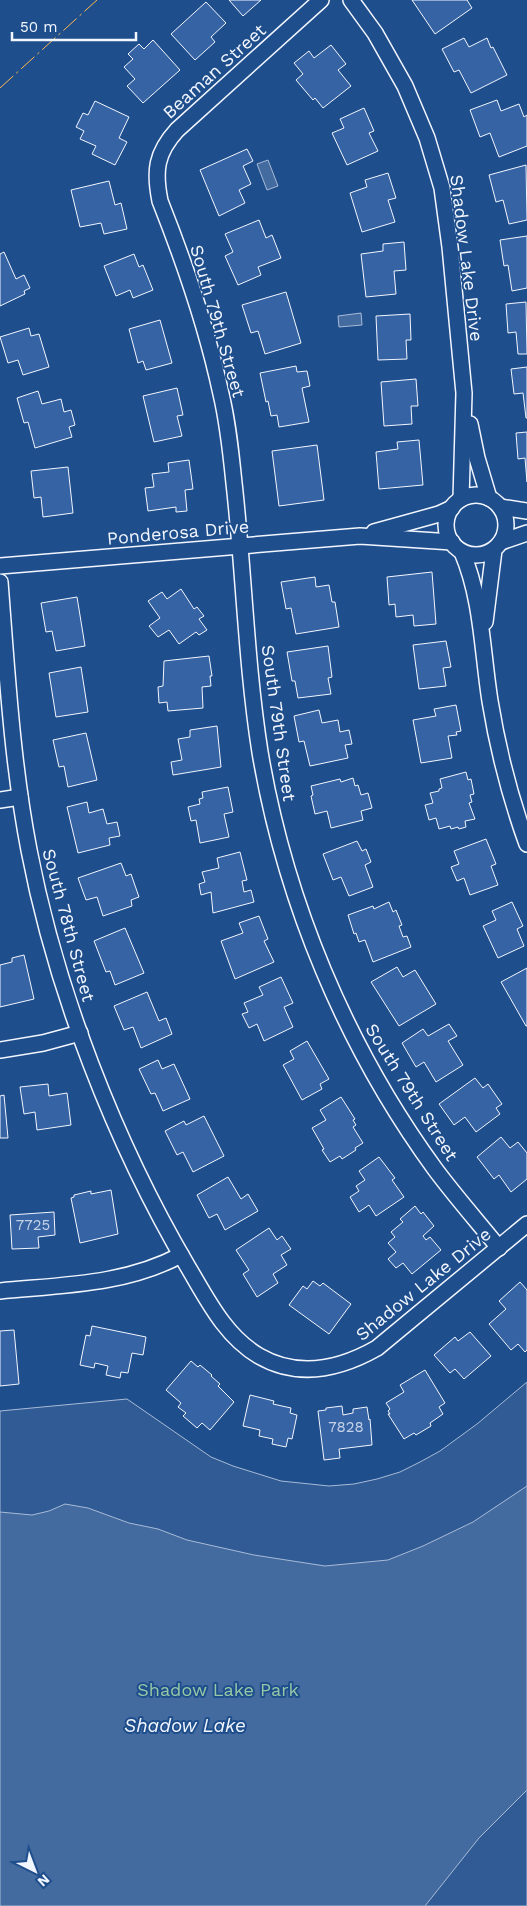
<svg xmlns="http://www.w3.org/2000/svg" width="527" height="1906" font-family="'Work Sans',sans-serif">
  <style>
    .built { fill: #305b95; stroke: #a8bbd7 }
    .water { fill: #446ba0; stroke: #a8bbd7 }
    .building { fill: #3563a3; stroke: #f2f6ff }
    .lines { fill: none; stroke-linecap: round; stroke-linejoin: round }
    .street-casing { stroke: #f2f6ff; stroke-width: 18 }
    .street { stroke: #1f4e8c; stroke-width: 15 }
    .power { stroke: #ffb74d; stroke-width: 1; stroke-dasharray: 18 4 2.5 4; stroke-linecap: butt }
    .labels { text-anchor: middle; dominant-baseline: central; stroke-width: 4; stroke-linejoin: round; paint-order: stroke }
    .number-label { font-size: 15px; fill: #c3d1e8 }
    .street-label { font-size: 18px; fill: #f2f6ff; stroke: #1f4e8c }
    .park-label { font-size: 18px; fill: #97c8a6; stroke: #1f4e8c }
    .water-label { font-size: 19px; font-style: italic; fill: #f2f6ff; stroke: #1f4e8c }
  </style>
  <rect width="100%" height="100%" fill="#1f4e8c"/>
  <polygon class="built" points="527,1382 527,1906 0,1906 0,1411 127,1399 211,1457 233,1466 281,1481 329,1486 354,1484 377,1479 400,1472 420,1462 440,1451 477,1424"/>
  <g class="water">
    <polygon points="268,160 278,186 267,190 257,164"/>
    <polygon points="361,313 362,325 339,327 338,316"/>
    <polygon points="527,1486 527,1790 479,1838 425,1906 0,1906 0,1512 32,1515 49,1511 65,1504 88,1508 129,1523 158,1529 187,1540 254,1555 325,1566 388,1560 423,1546 473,1522"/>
  </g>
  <g class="building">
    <polygon points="229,0 261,0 243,16"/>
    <polygon points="412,0 467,0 472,8 435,34"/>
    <polygon points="206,2 226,23 211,37 215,42 195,60 171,34"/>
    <polygon points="464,38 469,47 487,38 491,48 493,47 507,75 471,93 459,70 454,72 442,49"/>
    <polygon points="153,40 180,70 143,103 127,86 135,79 124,67 133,59 128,54 139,44 144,49"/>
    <polygon points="331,45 346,64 338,70 351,86 323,108 315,98 313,100 296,80 303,74 294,63 309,51 314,58"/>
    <polygon points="497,100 501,111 519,104 524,117 527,115 527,146 499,157 490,133 480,137 470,110"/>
    <polygon points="95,101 129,117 119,138 127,142 115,165 92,154 96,146 80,139 84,131 76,127 83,113 88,115"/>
    <polygon points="364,108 374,131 369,133 378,151 347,165 332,133 344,128 340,119"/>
    <polygon points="247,149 253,161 243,166 251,184 239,190 245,203 219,216 200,170"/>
    <polygon points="526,165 527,220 509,224 503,200 496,202 489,175"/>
    <polygon points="388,173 396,198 388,200 395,222 362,232 350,193 367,187 365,180"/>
    <polygon points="109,181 115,205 121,203 127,229 104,234 101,223 80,227 71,190"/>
    <polygon points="259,220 266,238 272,235 281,258 258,267 261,275 238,285 225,256 233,252 225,234"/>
    <polygon points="527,236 527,288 512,291 508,265 504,266 500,240"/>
    <polygon points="404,242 406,270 394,271 396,294 366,297 361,254 383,251 383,244"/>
    <polygon points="4,252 16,279 24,275 30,288 24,291 25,294 0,306 0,254"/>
    <polygon points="134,254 139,267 143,265 153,290 133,298 130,290 116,296 104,266"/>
    <polygon points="286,292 301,343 265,354 258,331 251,333 242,305"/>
    <polygon points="526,302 527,354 518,354 516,332 508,333 506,304"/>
    <polygon points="410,314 411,340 406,340 407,359 378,360 376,316"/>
    <polygon points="160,320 172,363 146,370 143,361 138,363 129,329"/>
    <polygon points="29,328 31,336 39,334 49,367 23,375 18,360 8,363 0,337"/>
    <polygon points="296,366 297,372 307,371 310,386 302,388 309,422 279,427 277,415 271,416 268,401 266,402 260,373"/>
    <polygon points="527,367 527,418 526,418 523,393 514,394 511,369"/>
    <polygon points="416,379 418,406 411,406 412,424 384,426 381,382"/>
    <polygon points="177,388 183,415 177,416 182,436 154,442 143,396"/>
    <polygon points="38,391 42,404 61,399 64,412 71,410 75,425 69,427 72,437 35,448 28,422 24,423 17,398"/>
    <polygon points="527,432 527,482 525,458 518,459 516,433"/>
    <polygon points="419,440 423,485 379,489 376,452 398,449 397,442"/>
    <polygon points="317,445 324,500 279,506 272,451"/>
    <polygon points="189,460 193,489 185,490 187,511 176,512 176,507 148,511 145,488 154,487 152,474 169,472 168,463"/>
    <polygon points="68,467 73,513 43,517 41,497 34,498 31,471"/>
    <polygon points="432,572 436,624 414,626 413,615 396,617 395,604 389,605 387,577"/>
    <polygon points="315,577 316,587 329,585 332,602 335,602 339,627 296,634 291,608 286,609 281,582"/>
    <polygon points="181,589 194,609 197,607 204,616 199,619 207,630 199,635 196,632 179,644 169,630 158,637 149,626 160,618 148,601 162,592 167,599"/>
    <polygon points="77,597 85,646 56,651 52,631 46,632 41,603"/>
    <polygon points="446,641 451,667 443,668 446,686 419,689 413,645"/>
    <polygon points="328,646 332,677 328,678 331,694 298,698 295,681 292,681 287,652"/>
    <polygon points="209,656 212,676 210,676 211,686 202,687 203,708 168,711 167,702 159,703 158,687 163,686 164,661"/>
    <polygon points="81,667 88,712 56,717 49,673"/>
    <polygon points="456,705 461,731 456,732 457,735 448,736 452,758 421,763 413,720 436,716 434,709"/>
    <polygon points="319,710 322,723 338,720 340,732 349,730 352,744 345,745 348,758 310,766 304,741 299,742 294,716"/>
    <polygon points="217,726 221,767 173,775 171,762 182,760 178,739 190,737 190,730"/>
    <polygon points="86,733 97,780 68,787 64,766 59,767 53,740"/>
    <polygon points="466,772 468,780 471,779 474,794 470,795 472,802 469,803 475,819 465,821 466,827 459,829 458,827 451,829 450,826 439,829 436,818 429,820 425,805 433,803 430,793 439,791 439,789 442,788 440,779"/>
    <polygon points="353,778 355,786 358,785 361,795 368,793 372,808 361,811 363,820 331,828 327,811 315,814 311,796 313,795 311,786 340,779 341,782"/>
    <polygon points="228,787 233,812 224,814 229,837 200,843 196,820 191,821 188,807 200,804 199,799 203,798 202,792"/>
    <polygon points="87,802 89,813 103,809 107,824 117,822 120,836 109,838 110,845 78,853 67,807"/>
    <polygon points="486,839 496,864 491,866 498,885 470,895 464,878 457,881 451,867 459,864 454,851"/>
    <polygon points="357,841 362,851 366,849 371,862 365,865 373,887 349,896 341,877 333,880 323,854"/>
    <polygon points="240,852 247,880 242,881 244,892 251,890 254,902 213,913 211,892 201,895 199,884 205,882 202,872 219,868 217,858"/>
    <polygon points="121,863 126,876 131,874 139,897 131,900 132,906 103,916 97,897 86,900 78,878"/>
    <polygon points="389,902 393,912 396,910 402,925 399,926 403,937 407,936 411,947 373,962 365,940 359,942 356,933 354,934 348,915 373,906 374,909"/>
    <polygon points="512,902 523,926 517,929 524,946 498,958 483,926 496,920 492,911"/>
    <polygon points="259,916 268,939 264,941 274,962 235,979 221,941 243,933 239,923"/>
    <polygon points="125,928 144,973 115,985 110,971 106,972 94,941"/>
    <polygon points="24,955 34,999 0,1007 0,965 12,962 12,958"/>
    <polygon points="397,967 403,977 415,970 436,1004 399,1026 371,982"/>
    <polygon points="527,968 527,1026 526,1026 501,982"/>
    <polygon points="281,977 293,1003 284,1007 293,1027 264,1041 257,1024 249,1028 242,1014 248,1012 244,1003 263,995 259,987"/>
    <polygon points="147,992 159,1021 166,1018 172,1034 141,1048 133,1027 124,1030 114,1006"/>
    <polygon points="449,1024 457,1036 448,1041 463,1065 436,1082 424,1062 416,1067 402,1043 423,1029 428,1036"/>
    <polygon points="307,1041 329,1079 320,1084 322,1089 302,1100 283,1065 294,1059 290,1051"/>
    <polygon points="158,1060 162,1069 174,1064 190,1099 163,1111 155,1093 151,1094 139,1069"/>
    <polygon points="475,1078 483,1088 488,1084 502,1104 496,1108 500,1114 476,1132 465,1117 454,1125 439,1104"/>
    <polygon points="48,1084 49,1096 67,1093 71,1125 37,1130 35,1112 24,1114 20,1087"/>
    <polygon points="4,1095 8,1138 0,1138 0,1096"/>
    <polygon points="341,1097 355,1119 353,1120 356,1125 353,1127 363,1143 355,1148 356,1150 342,1159 340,1156 330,1162 322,1150 324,1149 312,1128 326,1120 320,1110"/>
    <polygon points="204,1116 224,1156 193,1172 183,1152 177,1155 165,1131 184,1121 186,1125"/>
    <polygon points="501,1137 510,1148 518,1142 527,1153 527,1179 511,1192 499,1175 494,1179 477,1157"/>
    <polygon points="379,1157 395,1178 392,1180 404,1197 376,1216 369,1205 359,1212 350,1197 359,1191 356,1186 365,1180 359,1171"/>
    <polygon points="228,1177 241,1199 248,1194 258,1211 225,1230 217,1214 209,1218 197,1195"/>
    <polygon points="111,1190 118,1234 80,1243 71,1198 74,1197 74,1195 91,1191 91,1194"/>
    <polygon points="415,1206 421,1214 423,1212 434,1226 423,1236 426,1240 430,1237 441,1250 412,1274 403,1263 396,1268 388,1259 396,1252 388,1243 395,1237 391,1232 403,1222 400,1219"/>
    <polygon points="54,1212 55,1235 38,1237 39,1248 12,1249 10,1215"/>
    <polygon points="269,1228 277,1240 282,1236 291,1249 281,1255 287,1265 273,1274 278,1283 257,1297 243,1274 249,1270 236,1250"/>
    <polygon points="313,1281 320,1286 323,1283 351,1304 329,1334 289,1305 303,1286 307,1289"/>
    <polygon points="520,1282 527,1290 527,1350 525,1352 518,1344 511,1350 489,1324 506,1309 499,1301"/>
    <polygon points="92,1326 146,1337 143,1355 132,1353 128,1373 121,1372 120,1378 106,1375 108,1366 95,1363 94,1368 80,1365 86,1335 90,1336"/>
    <polygon points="14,1330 19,1384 0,1386 0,1331"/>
    <polygon points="470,1332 491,1356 464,1379 455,1369 450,1373 434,1355 455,1337 458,1341"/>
    <polygon points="191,1361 198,1367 200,1365 212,1375 211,1376 220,1384 218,1386 234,1402 210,1430 202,1423 197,1428 183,1416 186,1413 178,1407 181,1403 166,1390"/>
    <polygon points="425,1370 445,1403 439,1407 443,1414 430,1423 431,1426 416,1435 414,1433 404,1439 388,1414 390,1414 388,1411 390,1409 386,1403 404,1392 400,1385"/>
    <polygon points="250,1395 274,1401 273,1404 291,1408 290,1413 297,1415 292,1439 288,1438 286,1447 272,1444 273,1439 259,1436 260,1430 243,1426"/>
    <polygon points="342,1406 343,1415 353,1413 353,1409 367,1407 369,1420 370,1419 372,1445 339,1449 340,1458 324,1460 318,1411 326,1410 326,1408"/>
  </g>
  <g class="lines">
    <defs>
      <g id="street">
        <path d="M321 0 177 130C156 153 154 171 160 201 185 264 207 328 221 394 228 423 231 453 234 483 244 572 246 663 260 752 285 901 346 1047 435 1169 455 1196 478 1222 499 1248"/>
        <polyline points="351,0 375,33 405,86 427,138 442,188 450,247 464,393 461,499"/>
        <polyline points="470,424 477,458 489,498"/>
        <circle cx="476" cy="525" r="30"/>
        <polyline points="500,507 527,511"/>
        <polyline points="374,532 439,514 452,508"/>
        <polyline points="501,542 527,533"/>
        <path d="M462 552C482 599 482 650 490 701 498 750 510 797 527 844"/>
        <polyline points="0,566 360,536 452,542"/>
        <path d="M0 582C7 672 12 762 29 850 56 991 115 1143 188 1267 207 1299 225 1336 259 1356 299 1379 340 1369 377 1348L527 1224"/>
        <polyline points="485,622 494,550"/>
        <polyline points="0,800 20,797"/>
        <polyline points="0,1050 43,1043 80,1033"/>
        <path d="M0 1291C62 1285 125 1285 181 1255"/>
      </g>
    </defs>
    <use href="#street" class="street-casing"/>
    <use href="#street" class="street"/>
    <polyline class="power" points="0,88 97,0"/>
  </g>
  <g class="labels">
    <g class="number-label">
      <text x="33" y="1225">7725</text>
      <text x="346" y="1427">7828</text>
    </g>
    <g class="street-label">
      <text transform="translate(214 71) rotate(-42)">Beaman Street</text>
      <text transform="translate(467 258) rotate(83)">Shadow Lake Drive</text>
      <text transform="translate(218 321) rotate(74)">South 79th Street</text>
      <text transform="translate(178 532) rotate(-5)">Ponderosa Drive</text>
      <text transform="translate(279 723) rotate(82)">South 79th Street</text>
      <text transform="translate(69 925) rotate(75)">South 78th Street</text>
      <text transform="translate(412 1092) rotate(58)">South 79th Street</text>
      <text transform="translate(423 1284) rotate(-39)">Shadow Lake Drive</text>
    </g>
    <g class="park-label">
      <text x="218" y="1689">Shadow Lake Park</text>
    </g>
    <g class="water-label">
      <text x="185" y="1725">Shadow Lake</text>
    </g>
  </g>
  <g transform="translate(35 1871) rotate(138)" stroke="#1f4e8c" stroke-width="4" paint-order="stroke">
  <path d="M0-4L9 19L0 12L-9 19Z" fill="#f2f6ff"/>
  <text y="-8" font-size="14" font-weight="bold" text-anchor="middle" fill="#f2f6ff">N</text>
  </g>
  <path d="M12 32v8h124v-8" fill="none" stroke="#f2f6ff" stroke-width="2.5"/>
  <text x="20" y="32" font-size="15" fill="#f2f6ff" stroke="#1f4e8c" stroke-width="4" paint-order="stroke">50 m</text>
</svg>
